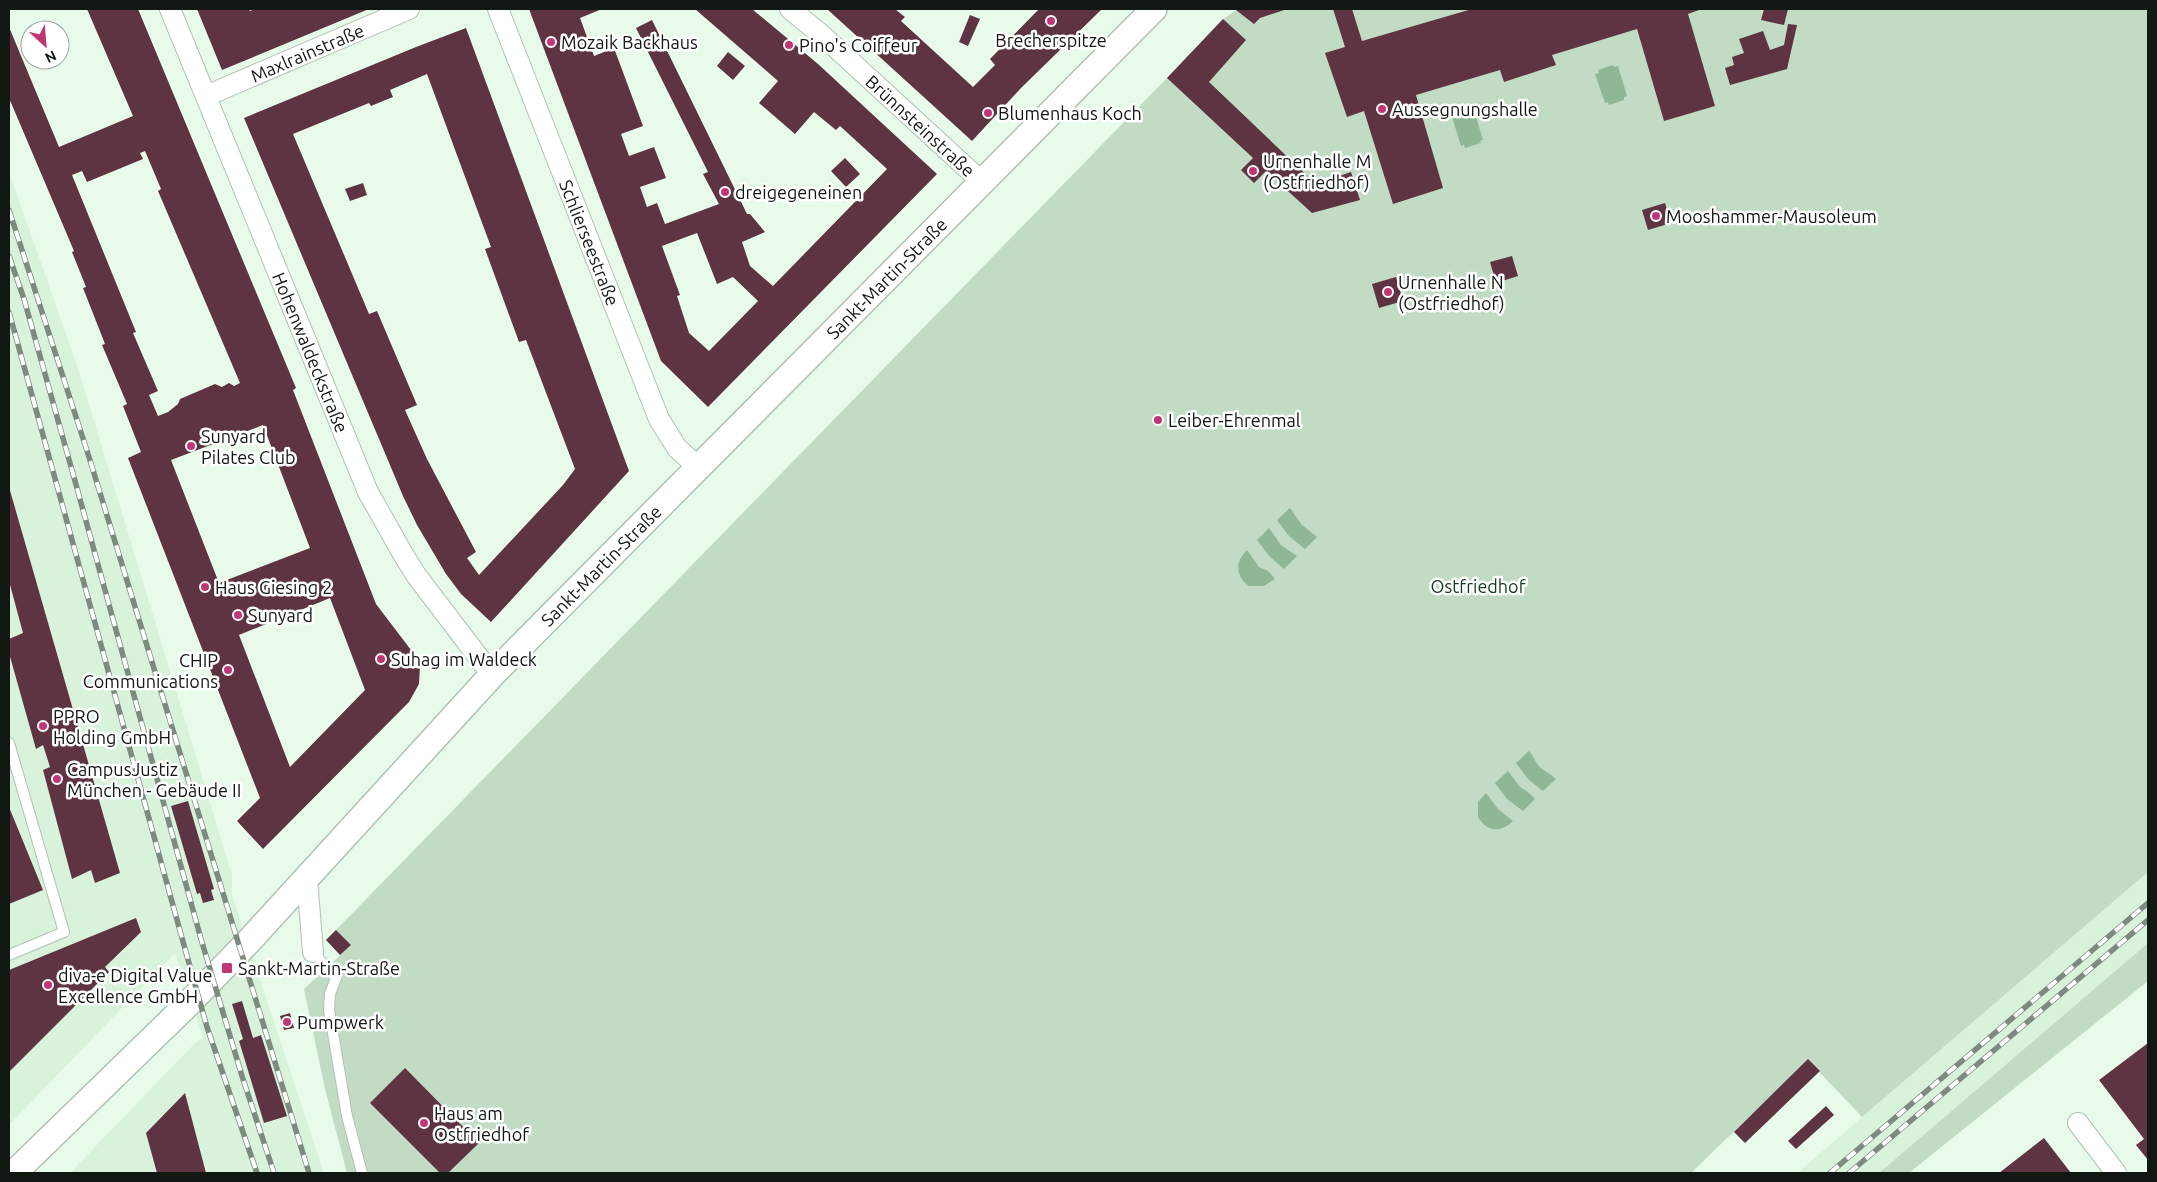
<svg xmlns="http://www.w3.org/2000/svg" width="2157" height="1182" font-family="Ubuntu,sans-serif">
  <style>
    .built { fill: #d8f2dc }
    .green { fill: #c2dbc5 }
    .water { fill: #8fb796 }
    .building { fill: #5e3443; fill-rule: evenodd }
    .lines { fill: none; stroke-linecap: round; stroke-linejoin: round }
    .service-casing { stroke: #b0c2b3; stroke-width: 12 }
    .minor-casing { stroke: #b0c2b3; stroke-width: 22 }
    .tertiary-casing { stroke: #b0c2b3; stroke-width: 28 }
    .service { stroke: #fff; stroke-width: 10 }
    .minor { stroke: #fff; stroke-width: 20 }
    .tertiary { stroke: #fff; stroke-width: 25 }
    .rail-casing { stroke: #7d8a7f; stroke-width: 5.5 }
    .rail { stroke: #fff; stroke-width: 4; stroke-dasharray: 11; stroke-linecap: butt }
    .poi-dot { fill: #c03775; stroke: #fff; stroke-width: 2 }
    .labels { text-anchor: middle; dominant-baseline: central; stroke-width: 5; stroke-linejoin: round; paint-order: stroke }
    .poi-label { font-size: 18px; fill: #111812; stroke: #fff; text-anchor: start }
    .street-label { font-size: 18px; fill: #111812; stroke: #fff }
    .park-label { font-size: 18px; fill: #0e3b1b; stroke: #fff }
  </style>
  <rect width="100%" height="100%" fill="#e8fbeb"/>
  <g class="built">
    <polygon points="9,172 78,368 232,875 232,895 324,1173 70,1173 195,1043 203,1038 175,953 9,1125"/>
    <polygon points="2148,872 2148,943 1879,1173 1797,1173"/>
  </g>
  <g class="green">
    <polygon points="1238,9 2148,9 2148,872 1862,1117 1808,1060 1691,1173 347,1173 325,1089 304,989 351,945 336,930 1167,78 1223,19"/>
    <polygon points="2148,943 2148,981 1909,1173 1879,1173"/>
  </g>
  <g class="water">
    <polygon points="1613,65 1614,67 1618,66 1627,96 1624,97 1624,100 1609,105 1608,102 1605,103 1595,74 1599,73 1598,70"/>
    <polygon points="1470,108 1471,110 1474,110 1483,140 1480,141 1481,143 1465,148 1464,145 1461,146 1452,117 1455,116 1454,113"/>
    <polygon points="1290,508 1302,525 1317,537 1305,549 1289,536 1277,520"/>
    <polygon points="1269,528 1281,545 1297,556 1284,569 1269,556 1257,540"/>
    <path d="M1247 550 1259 567 1268 571 1275 579 1264 586H1249C1235 576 1235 562 1247 550Z"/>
    <path d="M1529 751C1534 757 1536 764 1542 769 1547 773 1551 774 1556 779L1543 791 1528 779 1516 763Z"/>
    <polygon points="1508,771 1520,787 1528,792 1535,799 1523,811 1507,799 1495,783"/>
    <path d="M1486 793 1498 809 1513 821C1501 833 1487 832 1478 817V802Z"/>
  </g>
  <g class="building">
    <path d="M87 9H138L296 388 293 390 376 604 411 650 420 666 419 684 409 702 263 849 237 821 260 798 128 458 141 452 123 406 127 404 102 345 105 344 83 288 86 287 72 252 74 251 9 98V27L59 147 133 116ZM145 151 161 189 158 191 240 383 234 386 229 383 222 387 215 384 180 399 178 404 168 412 158 416 149 395 158 391 133 333 136 332 72 175 82 171 87 182 143 159 140 153ZM263 425 310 548 219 583 171 460ZM330 598 365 690 290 767 239 635Z"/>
    <polygon points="197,9 249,9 250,11 255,9 369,9 222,70"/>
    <path d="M529 9H602L580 18 594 56 614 48 643 126 621 134 629 156 654 147 666 178 640 187 647 207 657 203 665 224 719 204 703 174 708 172 636 28 652 20 747 214H750L765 232 742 242 750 266 773 286 887 169 840 126 836 130 814 112 795 134 759 103 778 81 695 9H752L818 64 937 174 708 407 661 361ZM697 233 717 284 733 277 758 301 709 351 689 333 677 296 680 295 662 246Z"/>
    <polygon points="827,9 895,9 905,17 901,21 973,87 995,65 990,59 1039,9 1102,9 1021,88 972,141"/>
    <polygon points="1238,9 1287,9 1260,18 1254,24 1236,10"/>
    <polygon points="1333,9 1352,9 1362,41 1472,9 1702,9 1688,14 1715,106 1664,121 1637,29 1552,55 1556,65 1504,82 1500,70 1416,95 1443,188 1393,204 1364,111 1347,117 1325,53 1345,47"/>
    <polygon points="1764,9 1788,9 1784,25 1761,20"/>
    <polygon points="970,15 980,19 968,46 959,42"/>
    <polygon points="1223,19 1246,40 1209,82 1316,184 1351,172 1360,200 1312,213 1266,171 1254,183 1241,170 1253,158 1167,78"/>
    <polygon points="1788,24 1797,25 1787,69 1730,85 1725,68 1734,65 1732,57 1744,53 1739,39 1763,31 1770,50 1784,45"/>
    <path d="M466 28 629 471 491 622 461 594 446 574 417 525 403 496 244 118 416 47ZM427 74 491 247 485 249 519 342 526 340 575 469 563 485 479 575 467 558 476 552 427 459 405 410 417 405 377 311 369 314 293 134 369 103 371 106 393 97 390 90Z"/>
    <polygon points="728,52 745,66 733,80 717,66"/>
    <polygon points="845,158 860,174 846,187 831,171"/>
    <polygon points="363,183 367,195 350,201 345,189"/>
    <polygon points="1665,203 1671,223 1648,230 1642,210"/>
    <polygon points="1512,256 1518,276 1496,283 1490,262"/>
    <polygon points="1396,277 1403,301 1379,308 1372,284"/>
    <polygon points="9,487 120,873 95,883 91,870 72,879 43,770 50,767 43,745 36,749 9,653 9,639 23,633 9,581"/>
    <polygon points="188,801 214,889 211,890 214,900 203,903 200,893 197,894 171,806"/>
    <polygon points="9,807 43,890 9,904"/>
    <polygon points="136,918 141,932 105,967 109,972 9,1072 9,970"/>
    <polygon points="336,930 351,945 340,955 326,940"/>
    <polygon points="242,1001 253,1038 261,1035 287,1116 264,1123 239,1041 243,1039 232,1004"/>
    <polygon points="290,1013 294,1028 284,1030 280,1016"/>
    <polygon points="2148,1043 2148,1160 2136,1145 2144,1139 2099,1080"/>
    <polygon points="1808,1059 1820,1071 1745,1143 1734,1132"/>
    <polygon points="405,1068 479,1143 448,1173 440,1173 370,1103"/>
    <polygon points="185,1093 206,1173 157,1173 146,1133"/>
    <polygon points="1826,1106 1834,1115 1796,1149 1788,1141"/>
    <polygon points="2044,1138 2071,1173 1999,1173"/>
  </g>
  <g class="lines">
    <defs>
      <g id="service">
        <polyline points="9,743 64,932 9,955"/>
        <polyline points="313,952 336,978 330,994 329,1010 347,1116 362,1173"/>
      </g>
      <g id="minor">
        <path id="s1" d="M170 9 368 492 403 554 416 575 492 675"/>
        <path id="s2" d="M498 9 659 419 677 448 698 467"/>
        <path id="s3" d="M790 9 823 36 982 182"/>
        <path id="s4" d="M206 96 409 9"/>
        <polyline points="307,879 313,952"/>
        <polyline points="2078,1123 2116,1173"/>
      </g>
      <g id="tertiary">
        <path id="s5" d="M14 1173 188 1004 249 941 492 675 1154 9"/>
      </g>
    </defs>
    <use href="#service" class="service-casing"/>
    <use href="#minor" class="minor-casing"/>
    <use href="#tertiary" class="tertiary-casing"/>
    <use href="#service" class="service"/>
    <use href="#minor" class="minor"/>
    <use href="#tertiary" class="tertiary"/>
    <defs>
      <g id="rail">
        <polyline points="9,210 89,457 309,1173"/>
        <polyline points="9,256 24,299 75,481 201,939 242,1076 274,1173"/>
        <polyline points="9,312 187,956 207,1027 257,1173"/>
        <polyline points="1830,1173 2148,903"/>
        <polyline points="1849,1173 2148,920"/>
      </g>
    </defs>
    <use href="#rail" class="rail-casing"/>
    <use href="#rail" class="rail"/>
  </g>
  <g class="poi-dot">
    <circle cx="1051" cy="21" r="5"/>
    <circle cx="551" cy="42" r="5"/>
    <circle cx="789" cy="45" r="5"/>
    <circle cx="1382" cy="109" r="5"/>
    <circle cx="988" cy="113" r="5"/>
    <circle cx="1253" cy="171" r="5"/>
    <circle cx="725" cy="192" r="5"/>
    <circle cx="1656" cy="216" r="5"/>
    <circle cx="1388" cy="292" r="5"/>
    <circle cx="1158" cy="420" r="5"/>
    <circle cx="191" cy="446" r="5"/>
    <circle cx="205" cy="587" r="5"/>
    <circle cx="238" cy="615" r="5"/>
    <circle cx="381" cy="659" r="5"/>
    <circle cx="228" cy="670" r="5"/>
    <circle cx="43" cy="726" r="5"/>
    <circle cx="57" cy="779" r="5"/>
    <rect x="221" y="962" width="12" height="12" rx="2.5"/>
    <circle cx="48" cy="985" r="5"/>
    <circle cx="287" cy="1022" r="5"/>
    <circle cx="424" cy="1123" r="5"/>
  </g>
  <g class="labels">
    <g class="poi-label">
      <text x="1051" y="40" text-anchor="middle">Brecherspitze</text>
      <text x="561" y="42">Mozaik Backhaus</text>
      <text x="799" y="45">Pino's Coiffeur</text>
      <text x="1392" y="109">Aussegnungshalle</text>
      <text x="998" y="113">Blumenhaus Koch</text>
      <text x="1263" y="161">Urnenhalle M<tspan x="1263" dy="21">(Ostfriedhof)</tspan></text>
      <text x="735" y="192">dreigegeneinen</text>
      <text x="1666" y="216">Mooshammer-Mausoleum</text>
      <text x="1398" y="282">Urnenhalle N<tspan x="1398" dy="21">(Ostfriedhof)</tspan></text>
      <text x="1168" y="420">Leiber-Ehrenmal</text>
      <text x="201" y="436">Sunyard<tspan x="201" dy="21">Pilates Club</tspan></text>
      <text x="215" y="587">Haus Giesing 2</text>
      <text x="248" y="615">Sunyard</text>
      <text x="391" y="659">Suhag im Waldeck</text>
      <text x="218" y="660" text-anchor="end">CHIP<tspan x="218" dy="21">Communications</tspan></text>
      <text x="53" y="716">PPRO<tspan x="53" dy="21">Holding GmbH</tspan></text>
      <text x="67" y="769">CampusJustiz<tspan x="67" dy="21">München - Gebäude II</tspan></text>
      <text x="238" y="968">Sankt-Martin-Straße</text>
      <text x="58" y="975">diva-e Digital Value<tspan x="58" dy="21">Excellence GmbH</tspan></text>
      <text x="297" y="1022">Pumpwerk</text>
      <text x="434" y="1113">Haus am<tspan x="434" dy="21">Ostfriedhof</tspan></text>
    </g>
    <g class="street-label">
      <text stroke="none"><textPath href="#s4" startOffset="110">Maxlrainstraße</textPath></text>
      <text stroke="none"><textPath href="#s3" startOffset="175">Brünnsteinstraße</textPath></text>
      <text stroke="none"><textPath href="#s2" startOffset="251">Schlierseestraße</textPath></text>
      <text stroke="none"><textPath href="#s5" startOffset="1250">Sankt-Martin-Straße</textPath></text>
      <text stroke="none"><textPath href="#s1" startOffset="371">Hohenwaldeckstraße</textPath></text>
      <text stroke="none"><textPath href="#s5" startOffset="845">Sankt-Martin-Straße</textPath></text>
    </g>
    <g class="park-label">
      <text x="1478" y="586">Ostfriedhof</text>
    </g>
  </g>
  <rect width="2157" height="1182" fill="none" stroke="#111812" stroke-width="20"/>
  <g transform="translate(45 45) rotate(154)"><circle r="24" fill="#ffffff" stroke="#a0a3a0"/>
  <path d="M0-4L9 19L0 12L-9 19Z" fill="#c03775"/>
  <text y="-8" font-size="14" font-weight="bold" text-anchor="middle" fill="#111812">N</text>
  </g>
</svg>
